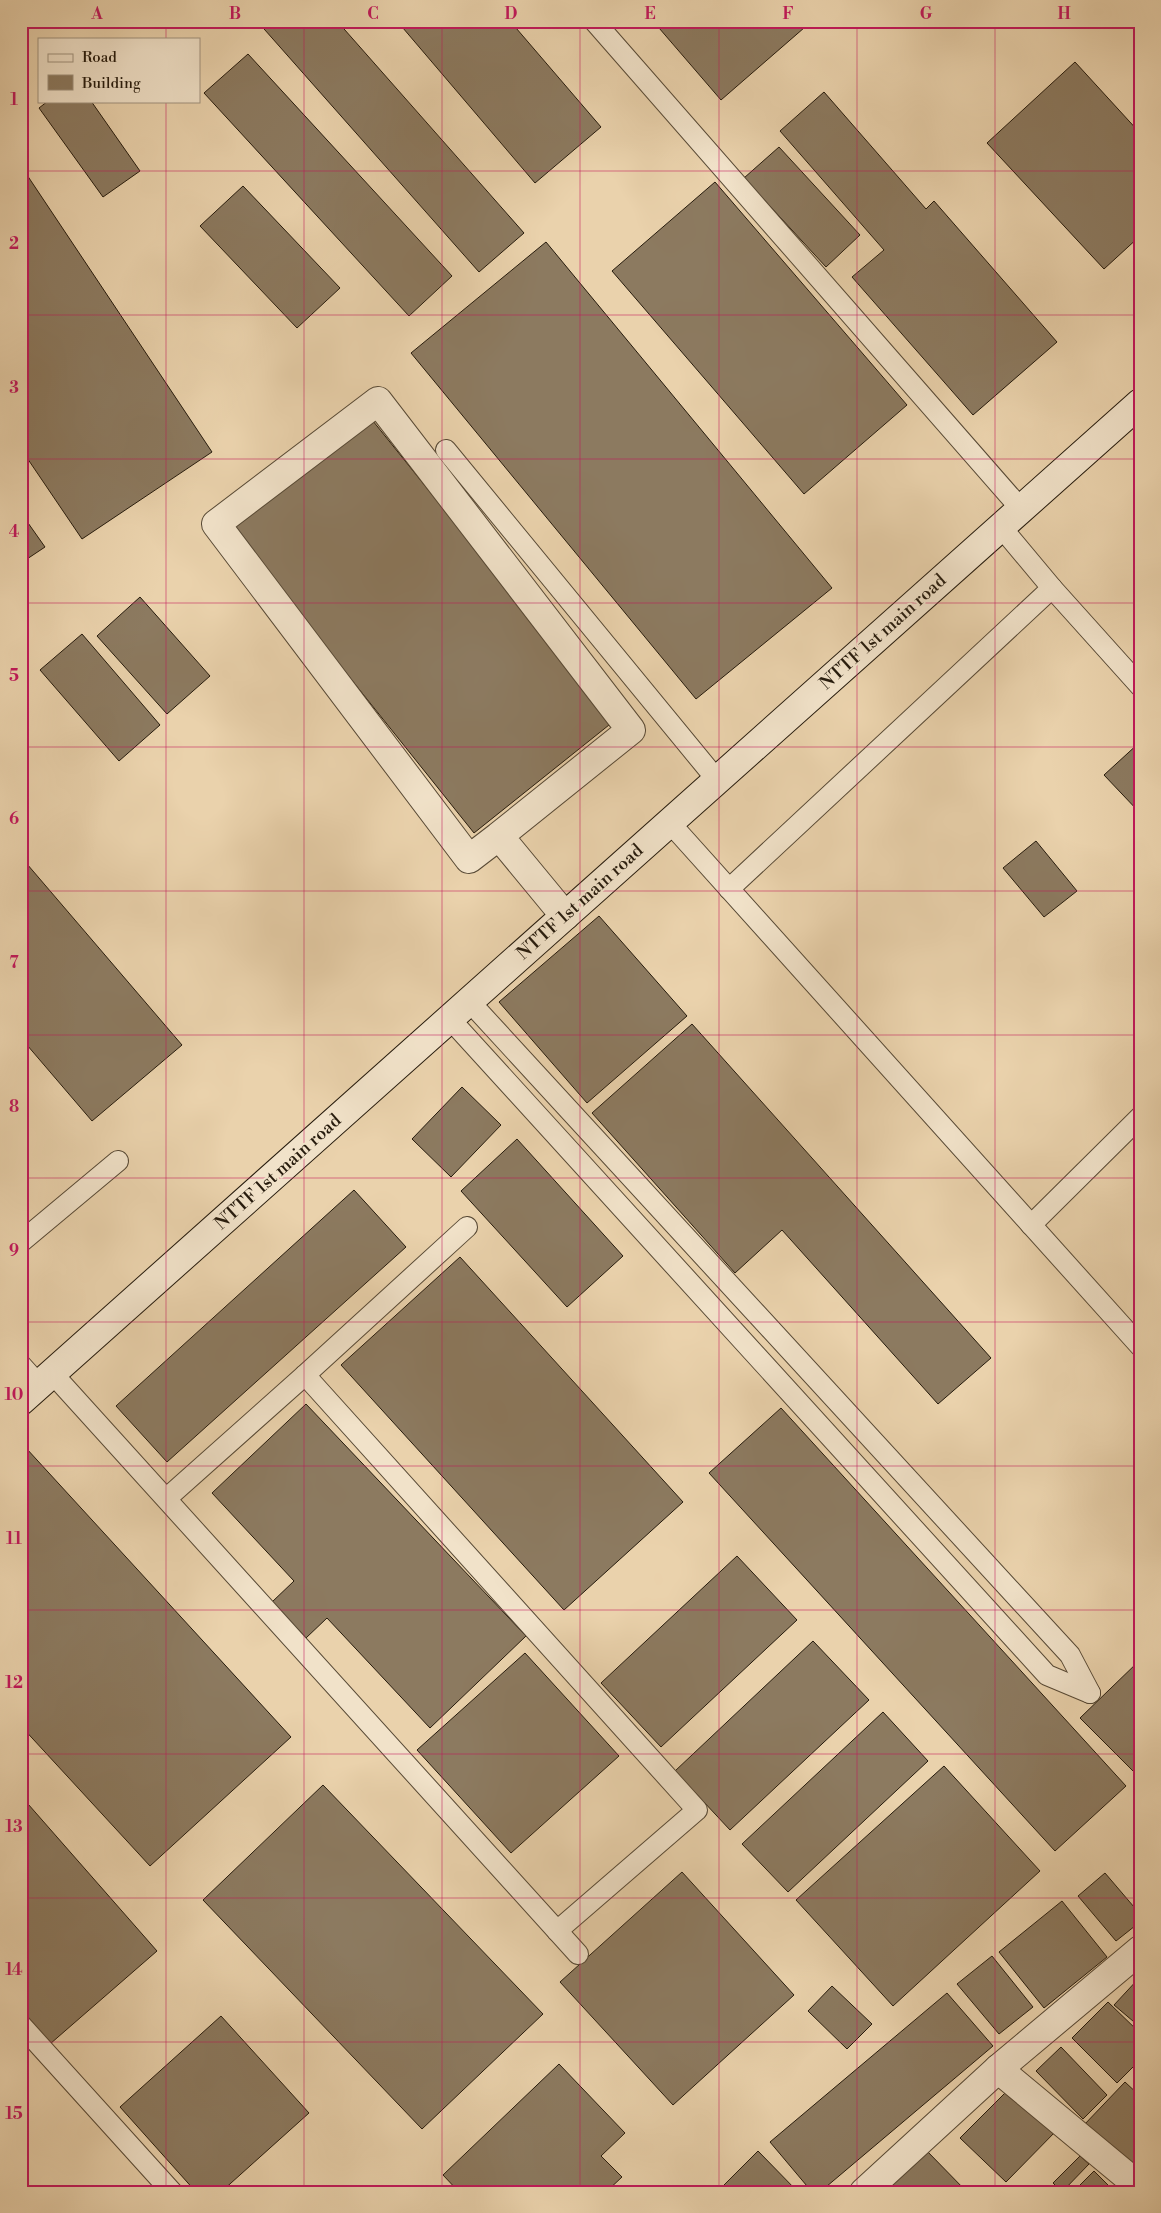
<svg xmlns="http://www.w3.org/2000/svg" width="1161" height="2213" font-family="'Libre Bodoni',serif">
  <style>
    .building { fill: #8c7a60; stroke: #261b0d }
    .lines { fill: none; stroke-linecap: round; stroke-linejoin: round }
    .lane-casing { stroke: #574935; stroke-width: 22 }
    .street-casing { stroke: #574935; stroke-width: 30 }
    .secondary-casing { stroke: #261b0d; stroke-width: 30 }
    .lane { stroke: #f1e2c9; stroke-width: 20 }
    .street { stroke: #f1e2c9; stroke-width: 28 }
    .secondary { stroke: #f1e2c9; stroke-width: 28 }
    .grid { fill: none; stroke: #c2185b; stroke-width: 1; stroke-opacity: 0.55 }
    .labels { text-anchor: middle; dominant-baseline: central; stroke-width: 4; stroke-linejoin: round; paint-order: stroke }
    .street-label { font-size: 18px; fill: #261b0d; stroke: #f1e2c9 }
    .neatline { fill: none; stroke: #c2185b; stroke-width: 2 }
    .grid-label { font-size: 16px; text-anchor: middle; font-weight: bold; fill: #c2185b }
  </style>
  <rect width="100%" height="100%" fill="#ead2ac"/>
  <filter id="stains"><feTurbulence type="fractalNoise" baseFrequency=".004" numOctaves="4"/><feColorMatrix values="0 0 0 0 .2 0 0 0 0 .09 0 0 0 0 .02 0 0 0 .5 -.17"/></filter>
  <radialGradient id="worn" r=".72"><stop offset=".6" stop-color="#630" stop-opacity="0"/><stop offset="1" stop-color="#630" stop-opacity=".3"/></radialGradient>
  <g class="building">
    <polygon points="257,21 337,21 524,233 479,272"/>
    <polygon points="397,21 510,21 601,127 535,183"/>
    <polygon points="653,21 812,21 721,100"/>
    <polygon points="248,54 452,276 409,316 204,93"/>
    <polygon points="1075,62 1140,133 1140,160 1135,165 1140,169 1140,236 1104,269 987,143"/>
    <polygon points="824,92 926,209 934,201 1057,342 973,415 852,277 884,250 780,131"/>
    <polygon points="48,101 91,101 140,171 103,197 39,108"/>
    <polygon points="779,147 860,235 826,267 744,178"/>
    <polygon points="21,166 212,452 82,539 21,449"/>
    <polygon points="715,182 907,405 804,494 612,271"/>
    <polygon points="243,186 340,288 297,328 200,226"/>
    <polygon points="546,242 832,588 696,699 411,353"/>
    <polygon points="369,416 614,721 474,833 227,524"/>
    <polygon points="21,513 45,547 21,563"/>
    <polygon points="140,597 210,676 167,714 97,636"/>
    <polygon points="82,634 160,725 119,761 40,670"/>
    <polygon points="1140,742 1140,813 1104,775"/>
    <polygon points="1036,841 1077,891 1044,917 1003,868"/>
    <polygon points="21,857 182,1045 92,1121 21,1038"/>
    <polygon points="599,916 687,1016 587,1103 499,1002"/>
    <polygon points="692,1024 991,1358 938,1404 782,1230 735,1273 592,1113"/>
    <polygon points="462,1087 501,1125 451,1177 412,1139"/>
    <polygon points="517,1139 623,1256 567,1307 461,1191"/>
    <polygon points="354,1190 406,1247 167,1462 116,1406"/>
    <polygon points="460,1257 683,1502 564,1610 341,1365"/>
    <polygon points="306,1404 526,1636 430,1728 327,1618 306,1638 272,1602 294,1581 212,1493"/>
    <polygon points="781,1408 1126,1786 1055,1851 709,1473"/>
    <polygon points="26,1448 291,1737 150,1866 21,1726 21,1452"/>
    <polygon points="737,1556 797,1620 661,1747 601,1683"/>
    <polygon points="813,1641 869,1700 730,1830 675,1771"/>
    <polygon points="525,1653 619,1756 511,1853 417,1750"/>
    <polygon points="1140,1660 1140,1778 1080,1718"/>
    <polygon points="883,1712 928,1761 788,1892 742,1844"/>
    <polygon points="944,1766 1040,1871 893,2006 796,1900"/>
    <polygon points="323,1785 543,2014 422,2129 203,1900"/>
    <polygon points="21,1796 157,1951 50,2044 21,2010"/>
    <polygon points="682,1872 794,1995 673,2105 560,1982"/>
    <polygon points="1105,1873 1140,1914 1140,1922 1116,1941 1078,1896"/>
    <polygon points="1062,1901 1107,1957 1044,2008 999,1952"/>
    <polygon points="992,1956 1033,2007 999,2034 957,1984"/>
    <polygon points="1140,1977 1140,2027 1114,2005"/>
    <polygon points="832,1986 872,2024 847,2049 808,2011"/>
    <polygon points="947,1993 993,2046 820,2192 812,2192 770,2142"/>
    <polygon points="1108,2002 1140,2033 1140,2060 1117,2083 1072,2038"/>
    <polygon points="221,2016 309,2113 221,2192 196,2192 120,2107"/>
    <polygon points="1061,2047 1107,2095 1083,2119 1036,2071"/>
    <polygon points="559,2064 625,2133 601,2156 622,2177 606,2192 459,2192 443,2175"/>
    <polygon points="1125,2082 1140,2096 1140,2164 1132,2172 1083,2126"/>
    <polygon points="1013,2085 1058,2129 1006,2182 960,2138"/>
    <polygon points="925,2149 967,2192 882,2192"/>
    <polygon points="758,2151 798,2192 730,2192 724,2185"/>
    <polygon points="1080,2156 1089,2164 1062,2192 1053,2183"/>
    <polygon points="1094,2171 1115,2192 1073,2192"/>
  </g>
  <g class="lines">
    <defs>
      <g id="lane">
        <polyline points="594,21 1021,509"/>
        <polyline points="446,450 717,780"/>
        <polyline points="1052,588 1140,686"/>
        <polyline points="670,823 1140,1346"/>
        <polyline points="729,889 1052,588 1001,527"/>
        <polyline points="469,1001 1070,1655 1090,1693"/>
        <polyline points="450,1019 1047,1675 1090,1693"/>
        <polyline points="1031,1225 1140,1117"/>
        <polyline points="21,1242 118,1161"/>
        <polyline points="21,1365 39,1385"/>
        <polyline points="52,1373 578,1954"/>
        <polyline points="305,1375 697,1810 557,1931"/>
        <polyline points="167,1498 305,1375 467,1227"/>
        <polyline points="21,2025 172,2192"/>
      </g>
      <g id="street">
        <polyline points="499,836 469,859 216,524 378,401 631,730 499,836 565,916"/>
        <polyline points="998,2069 1140,2187"/>
        <polyline points="864,2192 998,2069 1140,1950"/>
      </g>
      <polyline id="secondary" points="21,1401 1140,403"/>
    </defs>
    <use href="#lane" class="lane-casing"/>
    <use href="#street" class="street-casing"/>
    <use href="#secondary" class="secondary-casing"/>
    <use href="#lane" class="lane"/>
    <use href="#street" class="street"/>
    <use href="#secondary" class="secondary"/>
  </g>
  <path class="grid" d="M166 21V39M304 21V2192M442 21V2192M580 21V2192M719 21V2192M857 21V2192M995 21V2192M166 101V2192M21 171H1140M21 315H1140M21 459H1140M21 603H1140M21 747H1140M21 891H1140M21 1035H1140M21 1178H1140M21 1322H1140M21 1466H1140M21 1610H1140M21 1754H1140M21 1898H1140M21 2042H1140"/>
  <g class="labels">
    <g class="street-label">
      <text transform="translate(883 632) rotate(-42)">NTTF 1st main road</text>
      <text transform="translate(580 902) rotate(-42)">NTTF 1st main road</text>
      <text transform="translate(278 1172) rotate(-42)">NTTF 1st main road</text>
    </g>
  </g>
  <rect width="1161" height="2213" fill="none" stroke="#ead2ac" stroke-width="55"/>
  <rect x="38" y="38" width="162" height="65" fill="#f1e2c9" stroke="#a0927e"/>
  <rect x="48" y="54" width="25" height="8" fill="#f1e2c9" stroke="#a0927e"/>
  <text x="82" y="62" font-size="15" fill="#261b0d">Road</text>
  <rect x="48" y="75" width="25" height="15" fill="#8c7a60" stroke="#a0927e"/>
  <text x="82" y="88" font-size="15" fill="#261b0d">Building</text>
  <rect x="28" y="28" width="1106" height="2158" class="neatline"/>
  <g class="grid-label">
    <text x="97" y="19">A</text>
    <text x="235" y="19">B</text>
    <text x="373" y="19">C</text>
    <text x="511" y="19">D</text>
    <text x="650" y="19">E</text>
    <text x="788" y="19">F</text>
    <text x="926" y="19">G</text>
    <text x="1064" y="19">H</text>
    <text x="14" y="105">1</text>
    <text x="14" y="249">2</text>
    <text x="14" y="393">3</text>
    <text x="14" y="537">4</text>
    <text x="14" y="681">5</text>
    <text x="14" y="824">6</text>
    <text x="14" y="968">7</text>
    <text x="14" y="1112">8</text>
    <text x="14" y="1256">9</text>
    <text x="14" y="1400">10</text>
    <text x="14" y="1544">11</text>
    <text x="14" y="1688">12</text>
    <text x="14" y="1832">13</text>
    <text x="14" y="1975">14</text>
    <text x="14" y="2119">15</text>
  </g>
  <rect width="100%" height="100%" filter="url(#stains)"/>
  <rect width="100%" height="100%" fill="url(#worn)"/>
</svg>
